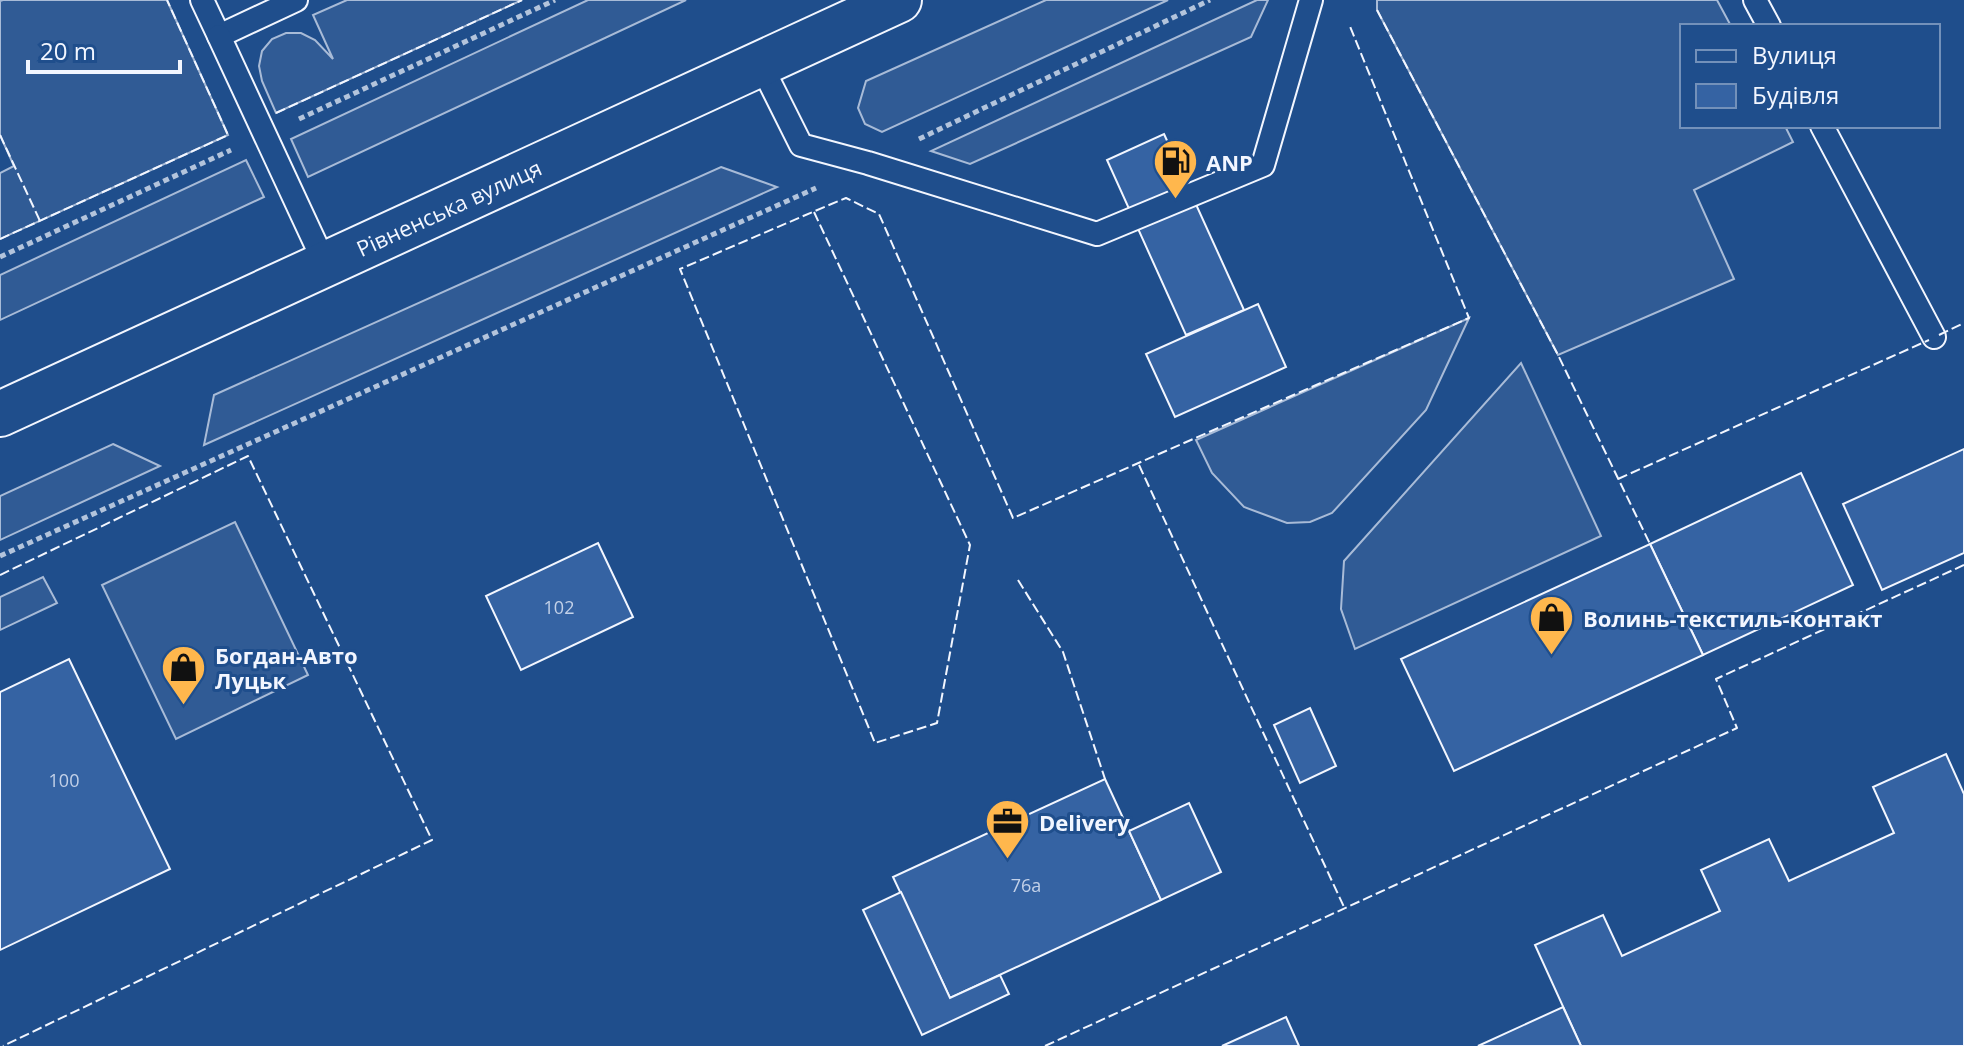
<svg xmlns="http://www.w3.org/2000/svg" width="1964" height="1046" font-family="'Open Sans',sans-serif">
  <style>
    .built { fill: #305b95; stroke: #a8bbd7; stroke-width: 2 }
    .building { fill: #3563a3; stroke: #f2f6ff; stroke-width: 2 }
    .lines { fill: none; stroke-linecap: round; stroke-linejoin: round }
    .lane-casing { stroke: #f2f6ff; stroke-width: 26 }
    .primary-casing { stroke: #f2f6ff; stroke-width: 48 }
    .path { stroke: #b3c4dc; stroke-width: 5; stroke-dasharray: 6 4; stroke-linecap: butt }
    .lane { stroke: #1f4e8c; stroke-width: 22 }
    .primary { stroke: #1f4e8c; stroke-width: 44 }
    .fence { stroke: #f2f6ff; stroke-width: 2; stroke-dasharray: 10 4; stroke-linecap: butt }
    .labels { text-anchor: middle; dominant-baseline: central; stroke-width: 6; stroke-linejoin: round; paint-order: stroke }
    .number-label { font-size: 18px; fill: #c3d1e8 }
    .poi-label { font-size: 22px; font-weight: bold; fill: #f2f6ff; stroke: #1f4e8c; text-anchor: start }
    .street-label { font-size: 22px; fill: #f2f6ff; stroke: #1f4e8c }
  </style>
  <rect width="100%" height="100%" fill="#1f4e8c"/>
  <g class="built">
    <polygon points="3,0 167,0 228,135 0,239 0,173 14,166 0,135 0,1"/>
    <polygon points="347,0 522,0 276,113 262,81 259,66 262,51 272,39 286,33 301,33 315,40 333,59 313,15"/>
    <polygon points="588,0 686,0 308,177 291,139"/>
    <polygon points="1046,0 1168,0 882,132 865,124 858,108 866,81"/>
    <polygon points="1257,0 1268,0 1251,37 970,164 931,151"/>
    <polygon points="1377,0 1717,0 1731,26 1682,26 1682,126 1785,126 1793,142 1694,190 1734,279 1558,355 1377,10"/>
    <polygon points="246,160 264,197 0,320 0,275"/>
    <polygon points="721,167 777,187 204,445 214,395"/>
    <polygon points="1469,318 1426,410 1332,513 1310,522 1287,523 1244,507 1212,473 1196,440"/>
    <polygon points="1521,363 1601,536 1355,649 1341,609 1344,561"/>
    <polygon points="113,444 160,466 0,540 0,496"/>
    <polygon points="235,522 308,675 176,739 102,585"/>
    <polygon points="43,577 57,603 0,630 0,597"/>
  </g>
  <g class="building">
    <polygon points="1164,134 1244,310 1186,335 1107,160"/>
    <polygon points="1258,304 1286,367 1175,417 1146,354"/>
    <polygon points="1964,449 1964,553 1882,590 1843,504"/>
    <polygon points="1801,473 1853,585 1703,655 1650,544"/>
    <polygon points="598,543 633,617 521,670 486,596"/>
    <polygon points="1650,544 1703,655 1454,771 1401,659"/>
    <polygon points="69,659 170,869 0,950 0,692"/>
    <polygon points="1310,708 1336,766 1300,783 1274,725"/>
    <polygon points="1946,754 1964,794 1964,1046 1581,1046 1535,945 1603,915 1622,956 1720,911 1701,870 1769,839 1789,881 1894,833 1873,787"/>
    <polygon points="1105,779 1161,900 950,998 893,877"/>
    <polygon points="1189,803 1221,872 1161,900 1129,831"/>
    <polygon points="901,892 950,998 1000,975 1009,994 922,1035 863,910"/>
    <polygon points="1563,1007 1581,1046 1478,1046"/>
    <polygon points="1286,1017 1299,1046 1222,1046"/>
  </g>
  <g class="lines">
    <defs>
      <g id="lane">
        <polyline points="202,0 219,36 296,0"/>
        <polyline points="1755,0 1769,26"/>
        <polyline points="219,36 325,264"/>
        <polyline points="760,63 801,145 868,163 1097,234 1263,165 1311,0"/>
        <polyline points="1822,126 1934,337"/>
      </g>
      <g id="primary">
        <path id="s1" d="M0 414 899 0"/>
      </g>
    </defs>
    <use href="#lane" class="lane-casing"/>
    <use href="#primary" class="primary-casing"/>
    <g class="path">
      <polyline points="299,119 555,0"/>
      <polyline points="919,139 1210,0"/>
      <polyline points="0,257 231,150"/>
      <polyline points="0,556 816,188"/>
    </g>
    <use href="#lane" class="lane"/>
    <use href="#primary" class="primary"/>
    <g class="fence">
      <polyline points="1377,10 1558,355 1650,544"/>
      <polyline points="276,113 522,0"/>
      <polyline points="0,135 40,221"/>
      <polyline points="814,212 970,545 937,723 875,743 680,269 829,205 846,198 879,214 1013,518 1469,318 1349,24"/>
      <polyline points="0,239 228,135 167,0"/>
      <polyline points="1939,335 1964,323"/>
      <polyline points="1139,465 1344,907"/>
      <polyline points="1618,479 1929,340"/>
      <polyline points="0,575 248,456 432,840 3,1046"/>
      <polyline points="1018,580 1063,652 1105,779"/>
      <polyline points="1045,1046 1737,728 1716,679 1964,565"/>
    </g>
  </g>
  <defs>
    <symbol id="fuel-pin" viewBox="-11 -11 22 30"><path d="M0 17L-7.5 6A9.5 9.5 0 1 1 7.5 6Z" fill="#ffb74d" stroke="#1f4e8c"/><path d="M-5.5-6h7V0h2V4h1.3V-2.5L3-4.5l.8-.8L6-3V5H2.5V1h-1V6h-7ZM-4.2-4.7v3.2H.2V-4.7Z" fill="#111"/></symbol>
    <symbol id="shop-pin" viewBox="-11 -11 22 30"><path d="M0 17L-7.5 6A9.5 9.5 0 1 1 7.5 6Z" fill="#ffb74d" stroke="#1f4e8c"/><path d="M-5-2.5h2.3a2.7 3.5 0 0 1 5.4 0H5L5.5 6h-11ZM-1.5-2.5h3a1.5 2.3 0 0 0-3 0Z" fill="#111"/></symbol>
    <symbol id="office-pin" viewBox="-11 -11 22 30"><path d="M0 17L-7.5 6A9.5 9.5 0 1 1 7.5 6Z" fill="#ffb74d" stroke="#1f4e8c"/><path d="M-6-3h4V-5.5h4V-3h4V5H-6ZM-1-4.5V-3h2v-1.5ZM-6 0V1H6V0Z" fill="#111"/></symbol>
  </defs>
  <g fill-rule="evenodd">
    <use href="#fuel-pin" x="1150" y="136" width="51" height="69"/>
    <use href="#shop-pin" x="1526" y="592" width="51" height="69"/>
    <use href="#shop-pin" x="158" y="642" width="51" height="69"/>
    <use href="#office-pin" x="982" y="796" width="51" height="69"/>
  </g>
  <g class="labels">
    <g class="number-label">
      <text x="559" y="607">102</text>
      <text x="64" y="780">100</text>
      <text x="1026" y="885">76а</text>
    </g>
    <g class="poi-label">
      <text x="1206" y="162">ANP</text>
      <text x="1583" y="618">Волинь-текстиль-контакт</text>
      <text x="215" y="655">Богдан-Авто<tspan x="215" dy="25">Луцьк</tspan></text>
      <text x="1039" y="822">Delivery</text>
    </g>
    <g class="street-label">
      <text stroke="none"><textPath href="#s1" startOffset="494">Рівненська вулиця</textPath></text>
    </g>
  </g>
  <rect x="1680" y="24" width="260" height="104" fill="#1f4e8c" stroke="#7391ba" stroke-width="2"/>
  <rect x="1696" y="50" width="40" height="12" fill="#1f4e8c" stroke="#7391ba" stroke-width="2"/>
  <text x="1752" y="64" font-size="24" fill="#f2f6ff">Вулиця</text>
  <rect x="1696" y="84" width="40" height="24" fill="#3563a3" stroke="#7391ba" stroke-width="2"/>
  <text x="1752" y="104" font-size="24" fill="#f2f6ff">Будівля</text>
  <path d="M28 60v12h152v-12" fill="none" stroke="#f2f6ff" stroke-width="4"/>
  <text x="40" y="60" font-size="24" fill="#f2f6ff" stroke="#1f4e8c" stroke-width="6" paint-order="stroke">20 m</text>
</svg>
